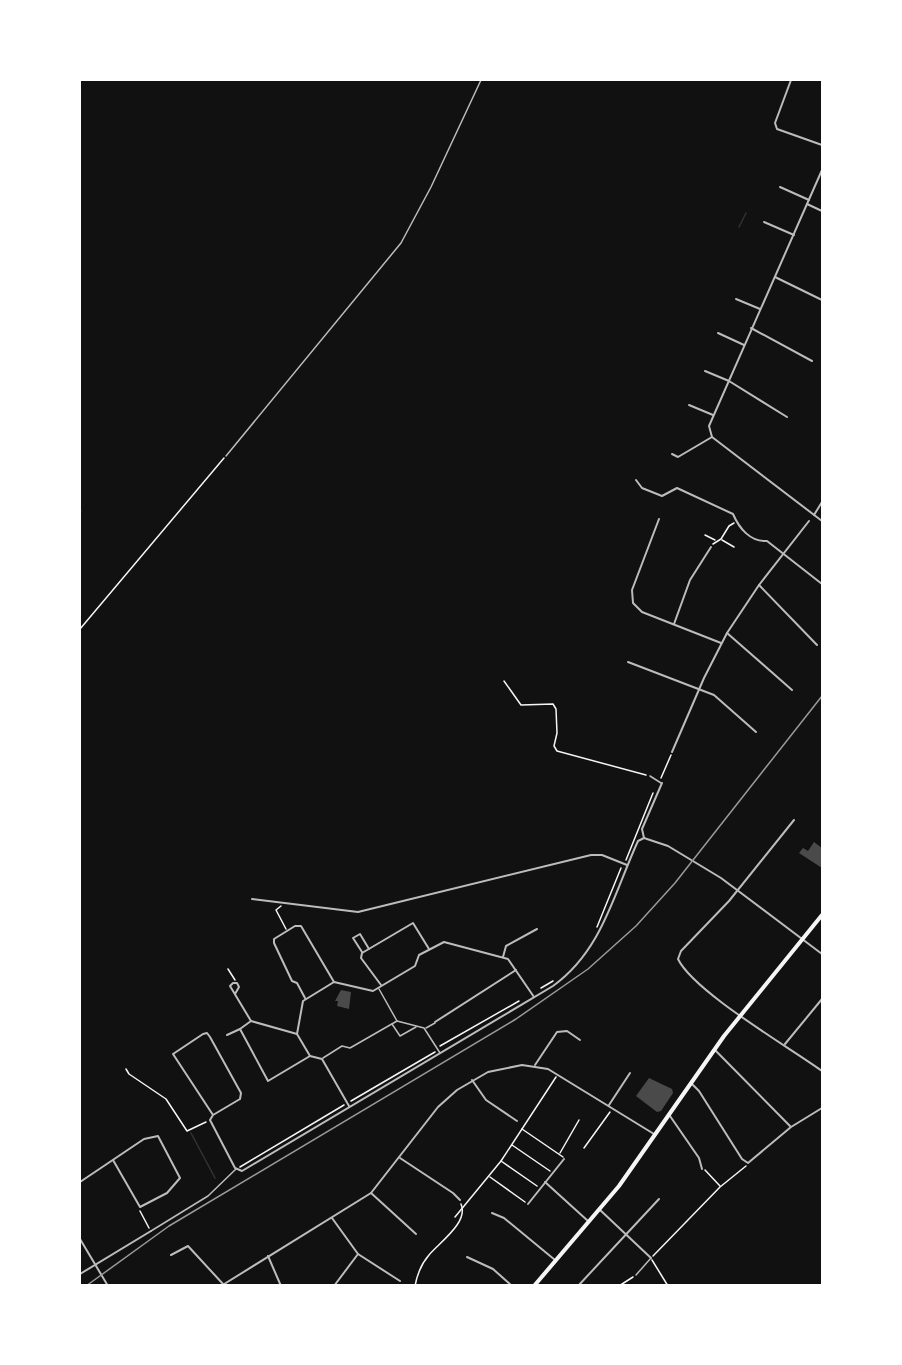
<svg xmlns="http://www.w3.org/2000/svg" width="902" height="1365" font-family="Roboto,sans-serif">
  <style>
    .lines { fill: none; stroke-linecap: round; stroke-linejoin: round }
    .stream { stroke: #333; stroke-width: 1.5 }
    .building { fill: #4a4a4a }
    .path { stroke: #f5f5f5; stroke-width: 1.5 }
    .service { stroke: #bcbcbc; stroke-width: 1.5 }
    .pedestrian { stroke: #bcbcbc; stroke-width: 1.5 }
    .minor { stroke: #bcbcbc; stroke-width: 2 }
    .secondary { stroke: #f5f5f5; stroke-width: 4 }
    .rail { stroke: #9a9a9a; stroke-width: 1.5 }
  </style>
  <rect width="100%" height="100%" fill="#111"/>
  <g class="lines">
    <g class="stream">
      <polyline points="739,227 746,213"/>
      <polyline points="80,509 81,511"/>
      <polyline points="191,1133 215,1178"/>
    </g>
  </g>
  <g class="building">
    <polygon points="814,842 822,848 822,868 799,853 803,848 808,851"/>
    <polygon points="341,990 351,992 349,1009 337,1006 338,1001 335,1001"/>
    <polygon points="649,1078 672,1089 673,1093 661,1111 657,1112 636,1096"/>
  </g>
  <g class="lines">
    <g class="path">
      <polyline points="705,535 715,540"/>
      <polyline points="722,540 734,547"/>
      <polyline points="713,544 721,539 729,526 734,523"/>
      <polyline points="80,629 224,458"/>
      <polyline points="504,681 521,705 553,704 556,709 557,733 554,746 557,751 646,775"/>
      <polyline points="661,778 671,755"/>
      <polyline points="626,860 653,793"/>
      <polyline points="281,906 276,910 286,929"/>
      <polyline points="597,927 621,868"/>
      <polyline points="228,969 235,980"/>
      <polyline points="541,988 553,981"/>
      <polyline points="440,1046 519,1001"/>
      <polyline points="126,1069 129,1074 166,1099 187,1131 206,1122"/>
      <polyline points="351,1101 435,1052"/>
      <polyline points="522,1129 563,1157"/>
      <polyline points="512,1145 550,1171"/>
      <polyline points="584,1148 610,1112"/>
      <polyline points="560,1153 579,1120"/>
      <polyline points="501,1161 537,1186"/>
      <polyline points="240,1167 344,1105"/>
      <polyline points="705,1170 720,1186"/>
      <polyline points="490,1177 525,1202"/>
      <polyline points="140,1211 149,1228"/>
      <polyline points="455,1217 501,1161 556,1077"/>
      <polyline points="653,1256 720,1187 746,1166"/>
      <polyline points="652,1260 668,1286"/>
      <path d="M415 1286C417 1275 422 1263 429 1255 440 1242 469 1222 461 1204"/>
      <polyline points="619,1286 633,1277"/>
    </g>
    <g class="service">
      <polyline points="226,456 401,243 431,187 481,80"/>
      <polyline points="650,776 661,783"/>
      <polyline points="151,1231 208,1196 236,1169"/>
      <polyline points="636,1275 651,1258"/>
    </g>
    <g class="pedestrian">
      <polyline points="379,989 397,1021"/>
      <polyline points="392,1024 400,1036 416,1027"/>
      <polyline points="426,1028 435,1023"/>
      <polyline points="323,1058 342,1046 350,1048 397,1021 424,1028 440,1053"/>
    </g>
    <g class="minor">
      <polyline points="791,80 775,123 777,129 822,145"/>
      <polyline points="822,170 709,426 712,437 822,521"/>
      <polyline points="780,187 809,200"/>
      <polyline points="807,204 822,211"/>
      <polyline points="764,222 794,235"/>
      <polyline points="775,277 822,300"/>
      <polyline points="736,299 760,309"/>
      <polyline points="751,328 812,361"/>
      <polyline points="718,333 744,345"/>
      <polyline points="705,371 729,381 787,417"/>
      <polyline points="689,405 713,415"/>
      <polyline points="672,454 678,457 712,437"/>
      <path d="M636 480 642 488 662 496 677 488 733 514C739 528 750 542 767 541L822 584"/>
      <polyline points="814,515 822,502"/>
      <polyline points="659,519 632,590 633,603 642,612 721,643"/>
      <polyline points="759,585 817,645"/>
      <polyline points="674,624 690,580 711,547"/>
      <polyline points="727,633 792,690"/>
      <polyline points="628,662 714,695 756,732"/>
      <polyline points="672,752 704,678 727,633 759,585 809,521"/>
      <path d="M794 820 729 901 681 951 678 959C694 992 789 1047 822 1071"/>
      <polyline points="644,838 642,829 662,783"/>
      <polyline points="252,899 358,912 591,855 602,855 627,865"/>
      <polyline points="362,952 353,938 360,934 369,949"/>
      <polyline points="503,957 506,946 537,929"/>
      <polyline points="381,985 361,958 362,953 413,923 429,949"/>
      <polyline points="235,994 239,987 237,983 233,983 230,986 251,1021"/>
      <polyline points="305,998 297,983 292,981 274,943 274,939 295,926 301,926 334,982"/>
      <polyline points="435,1022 516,970"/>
      <polyline points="297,1034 251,1021 240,1029 268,1081 310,1056"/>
      <polyline points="227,1035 240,1029"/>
      <polyline points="785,1044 822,999"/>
      <polyline points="714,1049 790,1126"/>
      <polyline points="535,1065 557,1032 567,1031 580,1040"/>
      <polyline points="472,1080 486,1100 517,1121"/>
      <polyline points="691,1083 699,1091 742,1159 748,1163 791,1127 822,1108"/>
      <polyline points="609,1105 630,1073"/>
      <polyline points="349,1106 322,1059 310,1056 297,1034 303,1001 334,982 373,991 415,966 419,955 444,942 508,959 534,997"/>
      <path d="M213 1115 240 1099 241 1093 210 1037 207 1033 203 1034 173 1054 213 1115 210 1120 235 1168 242 1171 553 986C602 951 614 893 638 841L644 838 668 846 721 878 822 954"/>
      <polyline points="670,1116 699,1158 702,1169"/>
      <polyline points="400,1158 453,1193 460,1200"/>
      <polyline points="80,1182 144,1139 158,1136 180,1178 167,1193 140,1207 113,1160"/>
      <polyline points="545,1182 588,1221"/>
      <polyline points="371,1193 416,1234"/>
      <polyline points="528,1204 564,1159"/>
      <polyline points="599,1209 651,1258"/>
      <polyline points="492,1213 504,1218 555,1260"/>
      <polyline points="332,1218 358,1254 400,1281"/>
      <polyline points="80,1239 108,1286"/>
      <polyline points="171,1255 188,1246 223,1284"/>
      <polyline points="268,1256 281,1286"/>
      <polyline points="467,1257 493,1269 512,1286"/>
      <polyline points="80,1274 151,1231"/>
      <polyline points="221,1286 371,1193 438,1107 457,1090 488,1072 522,1065 548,1069 654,1134"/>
      <polyline points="334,1286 358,1254"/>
      <polyline points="578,1286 659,1199"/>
    </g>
    <polyline class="secondary" points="534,1286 619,1186 724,1036 822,915"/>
    <polyline class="rail" points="86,1286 169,1226 516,1019 588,969 636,926 675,883 822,696"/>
  </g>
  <rect width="902" height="1365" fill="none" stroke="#ffffff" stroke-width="162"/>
</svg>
